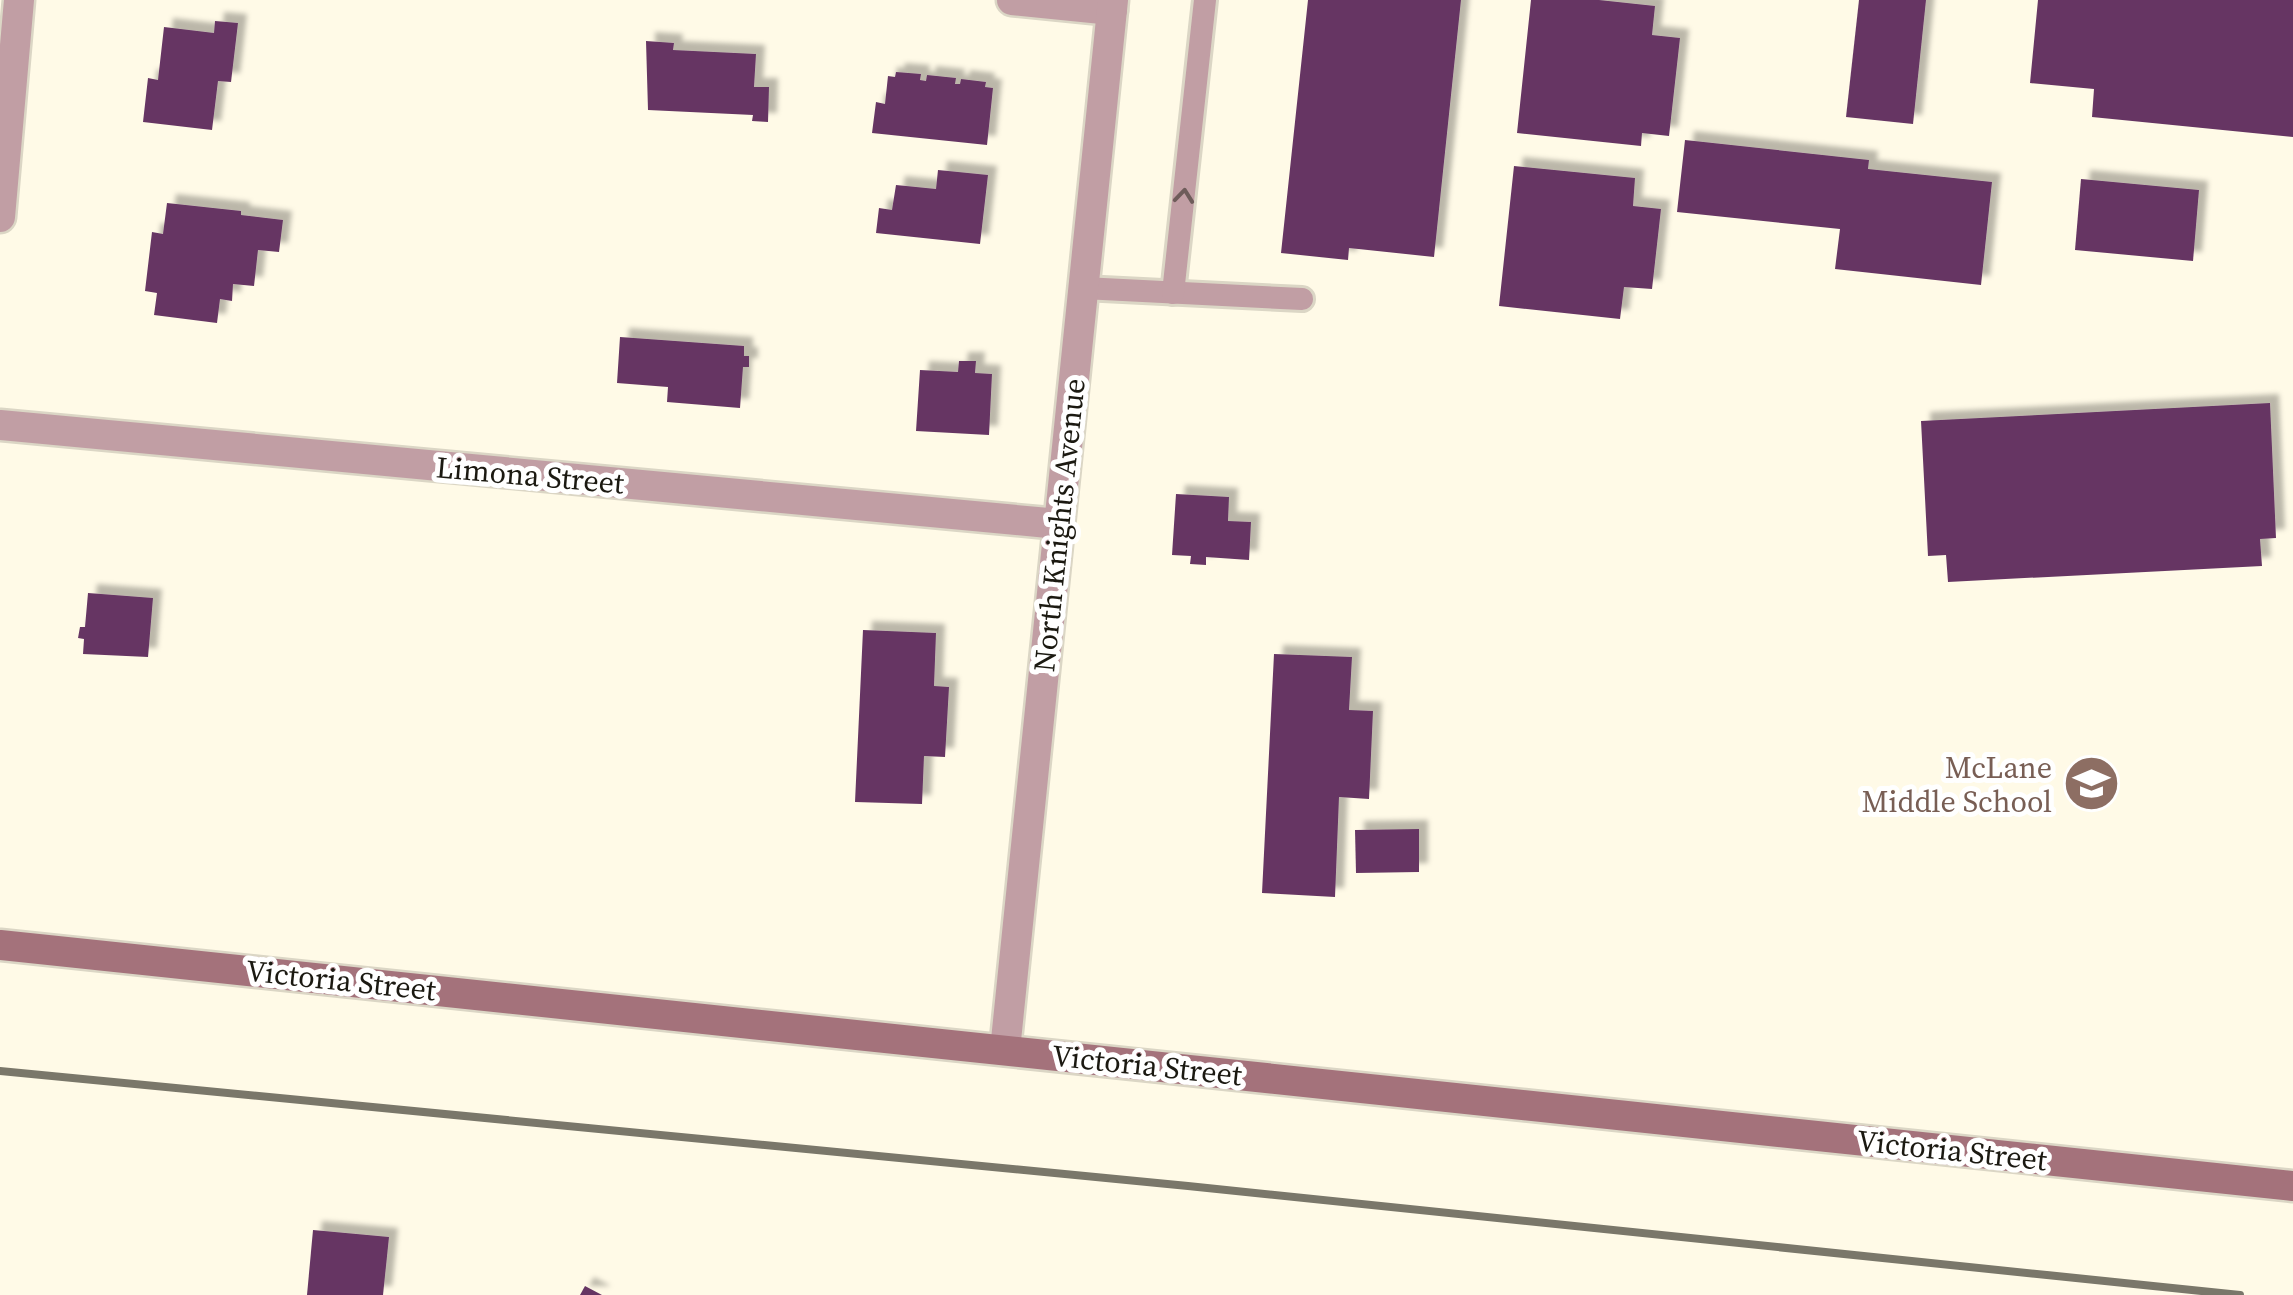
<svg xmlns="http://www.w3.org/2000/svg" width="2293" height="1295" font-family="'Source Serif 4',serif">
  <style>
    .building { fill: #663664; filter: url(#shadow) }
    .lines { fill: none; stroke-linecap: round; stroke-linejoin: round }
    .lane-casing { stroke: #dbd6c5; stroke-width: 28 }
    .street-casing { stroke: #dbd6c5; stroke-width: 35 }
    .secondary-casing { stroke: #dbd6c5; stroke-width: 35 }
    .lane { stroke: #c19ea4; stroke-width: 22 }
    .street { stroke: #c19ea4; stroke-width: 30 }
    .secondary { stroke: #a4727b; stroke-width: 30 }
    .rail { stroke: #7a776a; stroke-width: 8 }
    .oneway { stroke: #6e5c5a }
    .labels { text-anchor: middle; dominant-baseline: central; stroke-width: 10; stroke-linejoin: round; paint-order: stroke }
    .street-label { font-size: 30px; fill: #1b1911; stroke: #fff }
    .education-label { font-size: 30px; fill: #785e54; stroke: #fff; text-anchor: end }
  </style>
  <defs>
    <filter id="shadow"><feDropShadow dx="9" dy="-9" stdDeviation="2.5" flood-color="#0004"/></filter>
  </defs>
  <rect width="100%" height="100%" fill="#fffae7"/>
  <g class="building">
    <polygon points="1308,0 1461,0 1434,257 1349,248 1348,260 1281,253"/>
    <polygon points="1531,0 1599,0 1655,6 1652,35 1680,38 1669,136 1642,133 1641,146 1517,133"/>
    <polygon points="1859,0 1926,0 1913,124 1846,117"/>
    <polygon points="2038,0 2293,0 2293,137 2092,117 2094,89 2030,83"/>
    <polygon points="215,21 238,23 231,82 218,81 212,130 143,122 148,78 158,80 164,27 214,33"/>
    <polygon points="646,41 674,43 673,50 756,54 754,87 769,87 768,122 752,121 753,115 648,110"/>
    <polygon points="896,72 921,74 920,80 926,81 927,75 956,78 955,84 960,84 961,79 986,82 985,87 993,88 987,145 872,133 876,102 885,104 888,76 895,77"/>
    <polygon points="1685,140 1869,160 1868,169 1992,182 1981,285 1835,269 1840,229 1677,212"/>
    <polygon points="1514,166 1635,178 1633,206 1661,209 1652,289 1624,287 1620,319 1499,306"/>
    <polygon points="938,170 988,175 980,244 876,233 879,208 892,210 896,185 936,189"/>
    <polygon points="2081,179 2199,190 2193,261 2075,250"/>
    <polygon points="167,203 241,211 241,215 283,220 279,252 258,250 254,286 233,284 232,301 220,299 217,323 154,315 157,293 145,291 152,232 163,234"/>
    <polygon points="620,337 744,346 744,356 749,356 749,367 743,367 740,408 667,402 668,387 617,383"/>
    <polygon points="959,361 976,361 975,373 992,374 989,435 916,431 920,370 958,372"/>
    <polygon points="2270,403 2276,538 2260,539 2262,566 1948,582 1946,555 1928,556 1921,421"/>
    <polygon points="1176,494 1229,497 1228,521 1251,522 1249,560 1206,557 1206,565 1190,564 1191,556 1172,555"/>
    <polygon points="88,593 153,598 148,657 83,654 84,639 78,638 80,627 85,627"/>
    <polygon points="863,630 936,633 934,686 949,687 945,757 924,756 922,804 855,802"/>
    <polygon points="1274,654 1352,657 1349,710 1373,711 1369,799 1339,797 1335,897 1262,893"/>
    <polygon points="1419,829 1419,872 1356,873 1355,830"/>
    <polygon points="313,1230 389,1237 383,1295 307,1295"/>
    <polygon points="585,1286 602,1295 580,1295"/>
  </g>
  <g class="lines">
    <defs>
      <g id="lane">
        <polyline points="1083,288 1302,299"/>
        <polyline points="1173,293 1205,0"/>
      </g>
      <g id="street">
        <polyline points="1012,0 1112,10"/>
        <polyline points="0,217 19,0"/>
        <polyline points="0,425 1059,524"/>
        <polyline points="1005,1050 1113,0"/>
      </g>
      <polyline id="secondary" points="0,945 2293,1186"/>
    </defs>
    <use href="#lane" class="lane-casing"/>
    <use href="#street" class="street-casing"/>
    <use href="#secondary" class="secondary-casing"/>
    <use href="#lane" class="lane"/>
    <use href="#street" class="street"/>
    <use href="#secondary" class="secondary"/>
    <polyline class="rail" points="0,1071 1188,1186 2240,1295"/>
  </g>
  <defs><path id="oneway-chevron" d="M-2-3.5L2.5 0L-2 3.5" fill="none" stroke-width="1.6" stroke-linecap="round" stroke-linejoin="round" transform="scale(2.5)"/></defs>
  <use class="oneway" href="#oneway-chevron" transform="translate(1184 196) rotate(-84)"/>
  <defs>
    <symbol id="school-disc" viewBox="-11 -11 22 22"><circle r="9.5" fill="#8d6e63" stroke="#fff"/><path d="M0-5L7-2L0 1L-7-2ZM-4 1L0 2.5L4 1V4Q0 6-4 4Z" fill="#fff"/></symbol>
  </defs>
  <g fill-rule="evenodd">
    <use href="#school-disc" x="2060" y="752" width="63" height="63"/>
  </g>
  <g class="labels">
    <g class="street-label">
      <text transform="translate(530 475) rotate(5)">Limona Street</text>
      <text transform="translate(1059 525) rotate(-84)">North Knights Avenue</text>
      <text transform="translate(341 980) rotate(6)">Victoria Street</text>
      <text transform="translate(1147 1065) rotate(6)">Victoria Street</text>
      <text transform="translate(1952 1150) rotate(6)">Victoria Street</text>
    </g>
    <g class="education-label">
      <text x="2052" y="767">McLane<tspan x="2052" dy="34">Middle School</tspan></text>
    </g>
  </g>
</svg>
